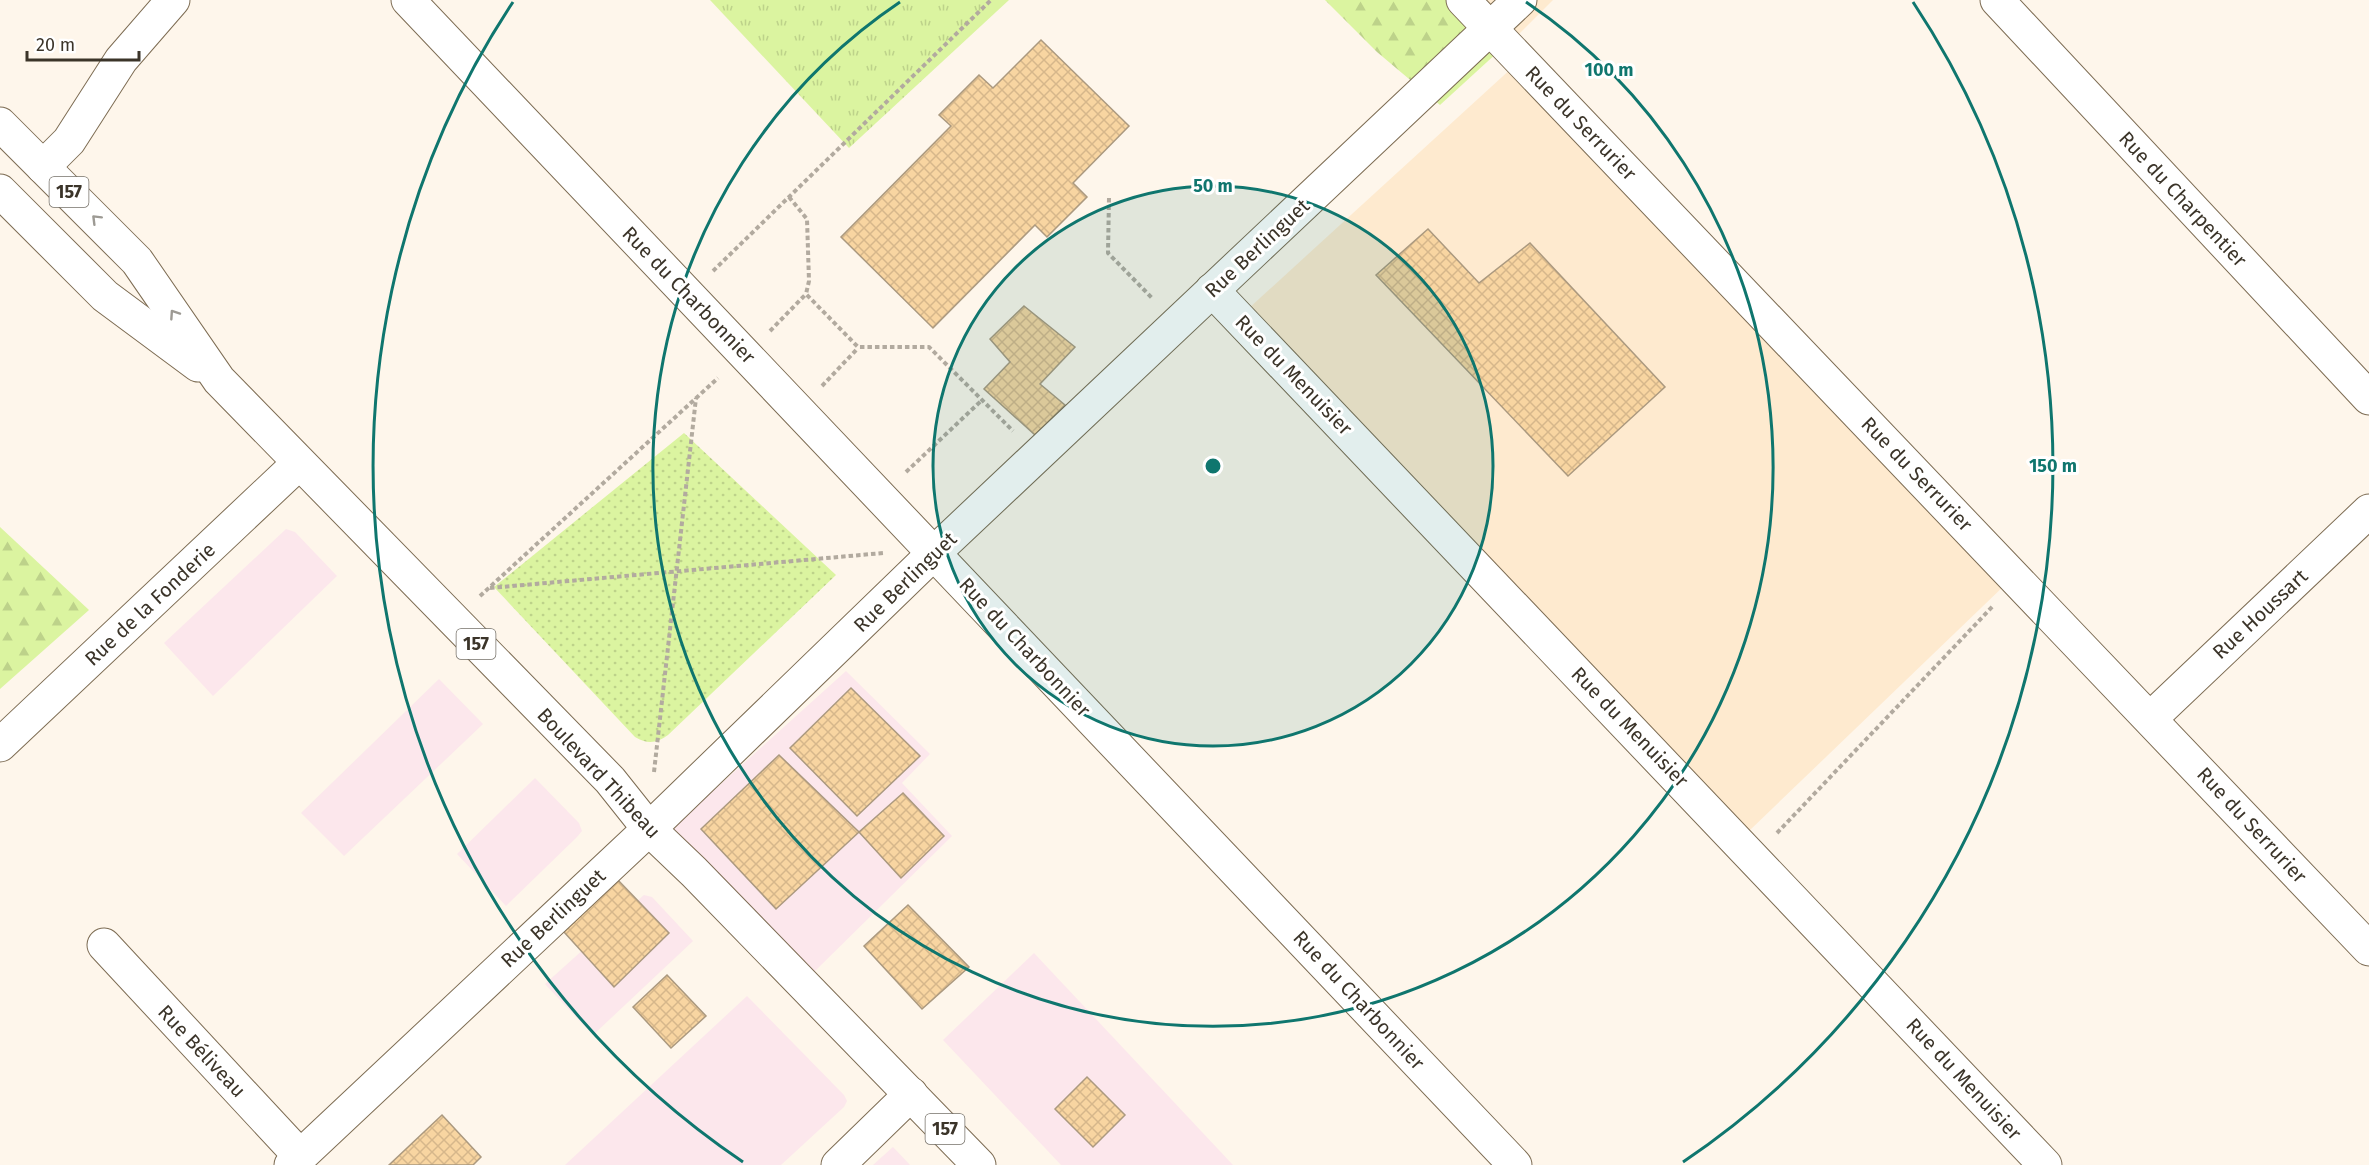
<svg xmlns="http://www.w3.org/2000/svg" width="2369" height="1165" font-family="'Fira Sans',sans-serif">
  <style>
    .commercial { fill: #fce7ec }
    .built { fill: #feeacf }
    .grass { fill: url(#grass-tufts) }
    .forest { fill: url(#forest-firs) }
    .park { fill: url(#park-dots) }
    .building { fill: url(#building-cross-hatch); stroke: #ab997f; stroke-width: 1.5 }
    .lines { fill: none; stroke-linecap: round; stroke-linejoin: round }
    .street-casing { stroke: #7d6c53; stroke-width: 35 }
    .secondary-casing { stroke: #7d6c53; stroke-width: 35 }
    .primary-casing { stroke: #7d6c53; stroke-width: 35 }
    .path { stroke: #b2aa9f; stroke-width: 4; stroke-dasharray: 4.5 3; stroke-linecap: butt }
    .street { stroke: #fff; stroke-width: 33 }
    .secondary { stroke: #fff; stroke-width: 33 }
    .primary { stroke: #fff; stroke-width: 33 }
    .oneway { stroke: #9d9a94 }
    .ring { fill: none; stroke: #0f766e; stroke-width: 3 }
    .labels { text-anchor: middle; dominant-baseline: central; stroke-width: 6; stroke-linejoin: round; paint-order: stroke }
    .shield { fill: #fff; stroke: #767169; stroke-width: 1.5 }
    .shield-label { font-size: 18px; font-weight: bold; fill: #3b3429 }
    .street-label { font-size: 20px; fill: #3b3429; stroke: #fff }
    .centre { fill: #0f766e; stroke: #fff; stroke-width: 3 }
    .ring-label { font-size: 18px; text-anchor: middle; font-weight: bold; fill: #0f766e; stroke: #fff; stroke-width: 6; stroke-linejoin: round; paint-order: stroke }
  </style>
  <defs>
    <pattern id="grass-tufts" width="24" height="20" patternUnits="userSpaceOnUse" patternTransform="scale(1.5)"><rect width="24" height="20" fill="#dbf4a0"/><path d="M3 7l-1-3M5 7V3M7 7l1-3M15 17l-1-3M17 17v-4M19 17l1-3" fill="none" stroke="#bdd28a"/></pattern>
    <pattern id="forest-firs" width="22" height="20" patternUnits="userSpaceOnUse" patternTransform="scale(1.5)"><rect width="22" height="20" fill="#dbf4a0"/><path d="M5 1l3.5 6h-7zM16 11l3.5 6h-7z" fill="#bdd28a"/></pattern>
    <pattern id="park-dots" width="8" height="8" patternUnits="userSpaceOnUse" patternTransform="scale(1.5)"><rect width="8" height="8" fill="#dbf4a0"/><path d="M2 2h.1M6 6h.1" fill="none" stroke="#bdd28a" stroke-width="1.8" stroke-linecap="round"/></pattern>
    <pattern id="building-cross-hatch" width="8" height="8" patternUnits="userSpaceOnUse" patternTransform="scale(1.5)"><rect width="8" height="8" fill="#f8d5a1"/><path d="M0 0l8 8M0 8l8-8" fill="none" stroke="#d6b78b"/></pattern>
  </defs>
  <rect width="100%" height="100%" fill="#fef6eb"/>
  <g class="commercial">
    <polygon points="286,529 295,532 337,576 213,696 164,643"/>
    <polygon points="846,671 930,754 902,783 952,836 813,973 671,829"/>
    <polygon points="439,679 483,724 344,856 301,813"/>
    <polygon points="535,778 579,823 582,831 577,837 506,906 457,854"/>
    <polygon points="644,895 652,897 693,941 593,1035 545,984"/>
    <polygon points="1034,953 1233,1165 1061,1165 943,1040"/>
    <polygon points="747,996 844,1095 847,1101 844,1107 781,1165 565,1165"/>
    <polygon points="893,1147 910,1165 873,1165"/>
  </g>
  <g class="built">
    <polygon points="1479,0 1553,0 1514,39"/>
    <polygon points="1514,66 2007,583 1749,831 1248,309"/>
  </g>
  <polygon class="grass" points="710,0 1009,0 849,148"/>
  <g class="forest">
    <polygon points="1325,0 1451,0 1499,51 1440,105 1377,52"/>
    <polygon points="0,527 89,610 0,689"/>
  </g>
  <path class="park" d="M684 433 836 575 668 735C657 743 648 745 635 737L494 587Z"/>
  <g class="building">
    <polygon points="1041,40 1129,126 1073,183 1087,197 1047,237 1035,225 933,328 841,237 951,126 939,115 979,75 993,88"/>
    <polygon points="1428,229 1479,283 1530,243 1665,387 1568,476 1376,275"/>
    <polygon points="1024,306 1075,347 1040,384 1065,405 1035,435 984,389 1010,362 990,339"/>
    <polygon points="851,688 920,756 857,816 790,748"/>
    <polygon points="779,755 859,832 776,909 701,829"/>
    <polygon points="903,793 944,836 901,878 859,832"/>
    <polygon points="616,878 669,933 614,987 564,932"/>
    <polygon points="908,905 969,967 922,1009 864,946"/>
    <polygon points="667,975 706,1016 671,1048 633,1007"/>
    <polygon points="1087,1077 1125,1115 1093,1147 1055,1109"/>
    <polygon points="442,1115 481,1157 473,1165 389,1165"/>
  </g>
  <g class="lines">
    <defs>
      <g id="street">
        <polyline points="408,0 1515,1165"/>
        <polyline points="1463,0 2369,949"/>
        <polyline points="1997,0 2369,398"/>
        <polyline points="43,167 69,141 121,60 173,0"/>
        <polyline points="1212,290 2045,1165"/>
        <polyline points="2151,718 2369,511"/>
        <polyline points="0,745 299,463"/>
        <polyline points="104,945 300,1156"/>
        <polyline points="291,1165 649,829"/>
        <polyline points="838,1165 911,1094"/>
      </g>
      <polyline id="secondary" points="649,829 935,552 1520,0"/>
      <g id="primary">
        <polyline points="0,124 137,261 219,380 610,780 649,829 694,872 979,1165"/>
        <polyline points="0,191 105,296 198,365"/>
      </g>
    </defs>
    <use href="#street" class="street-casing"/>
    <use href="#secondary" class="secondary-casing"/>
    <use href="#primary" class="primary-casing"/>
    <g class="path">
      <polyline points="789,197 807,219 809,281 806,294 858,347 929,347 1013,431"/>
      <polyline points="1109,198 1108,253 1153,299"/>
      <polyline points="713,271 991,0"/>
      <polyline points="770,331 806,294"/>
      <polyline points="822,386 858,348"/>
      <polyline points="906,472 982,400"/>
      <polyline points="490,588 883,553"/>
      <polyline points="480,596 718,378"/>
      <polyline points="654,772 696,398"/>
      <polyline points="1777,833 1993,606"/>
    </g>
    <use href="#street" class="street"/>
    <use href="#secondary" class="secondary"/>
    <use href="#primary" class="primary"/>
  </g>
  <defs><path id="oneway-chevron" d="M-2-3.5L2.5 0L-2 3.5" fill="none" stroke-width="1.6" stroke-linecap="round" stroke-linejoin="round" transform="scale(1.5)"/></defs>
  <g class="oneway">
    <use href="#oneway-chevron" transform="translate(96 219) rotate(-135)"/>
    <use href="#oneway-chevron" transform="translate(174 314) rotate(-124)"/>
  </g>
  <circle cx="1213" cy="466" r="280" fill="#0f766e" fill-opacity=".12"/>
  <g class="ring">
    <circle cx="1213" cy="466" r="280"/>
    <path d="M1526 2A560 560 0 1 1 900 2"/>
    <path d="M743 1162A840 840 0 0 1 513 2M1913 2A840 840 0 0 1 1683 1162"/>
  </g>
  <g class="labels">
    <g class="shield">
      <rect x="49.5" y="177" width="39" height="30" rx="4.5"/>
      <rect x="456.5" y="629" width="39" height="30" rx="4.5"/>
      <rect x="925.5" y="1114" width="39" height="30" rx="4.5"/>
    </g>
    <g class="shield-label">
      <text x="69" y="192">157</text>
      <text x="476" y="644">157</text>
      <text x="945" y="1129">157</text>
    </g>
    <g class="street-label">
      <text transform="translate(1581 123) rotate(46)">Rue du Serrurier</text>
      <text transform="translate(2183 199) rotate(47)">Rue du Charpentier</text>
      <text transform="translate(1257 248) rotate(-43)">Rue Berlinguet</text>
      <text transform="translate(689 295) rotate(46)">Rue du Charbonnier</text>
      <text transform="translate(1294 375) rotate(46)">Rue du Menuisier</text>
      <text transform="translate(1917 474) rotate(46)">Rue du Serrurier</text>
      <text transform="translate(905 582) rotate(-44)">Rue Berlinguet</text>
      <text transform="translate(150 604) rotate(-43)">Rue de la Fonderie</text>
      <text transform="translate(2260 614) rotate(-43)">Rue Houssart</text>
      <text transform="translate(1025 647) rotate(47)">Rue du Charbonnier</text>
      <text transform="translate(1630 727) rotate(46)">Rue du Menuisier</text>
      <text transform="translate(599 773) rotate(47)">Boulevard Thibeau</text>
      <text transform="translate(2252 825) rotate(47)">Rue du Serrurier</text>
      <text transform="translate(553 918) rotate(-43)">Rue Berlinguet</text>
      <text transform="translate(1359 1000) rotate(47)">Rue du Charbonnier</text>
      <text transform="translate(202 1051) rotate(47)">Rue Béliveau</text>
      <text transform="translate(1964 1079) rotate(47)">Rue du Menuisier</text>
    </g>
  </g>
  <circle cx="1213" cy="466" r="9" class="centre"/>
  <g class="ring-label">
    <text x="1609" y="76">100 m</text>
    <text x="1213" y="192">50 m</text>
    <text x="2053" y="472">150 m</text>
  </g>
  <path d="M27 51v9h112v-9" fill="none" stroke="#3b3429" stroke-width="3"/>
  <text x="36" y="51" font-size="18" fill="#3b3429" stroke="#ffffff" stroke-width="4.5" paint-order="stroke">20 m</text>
</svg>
